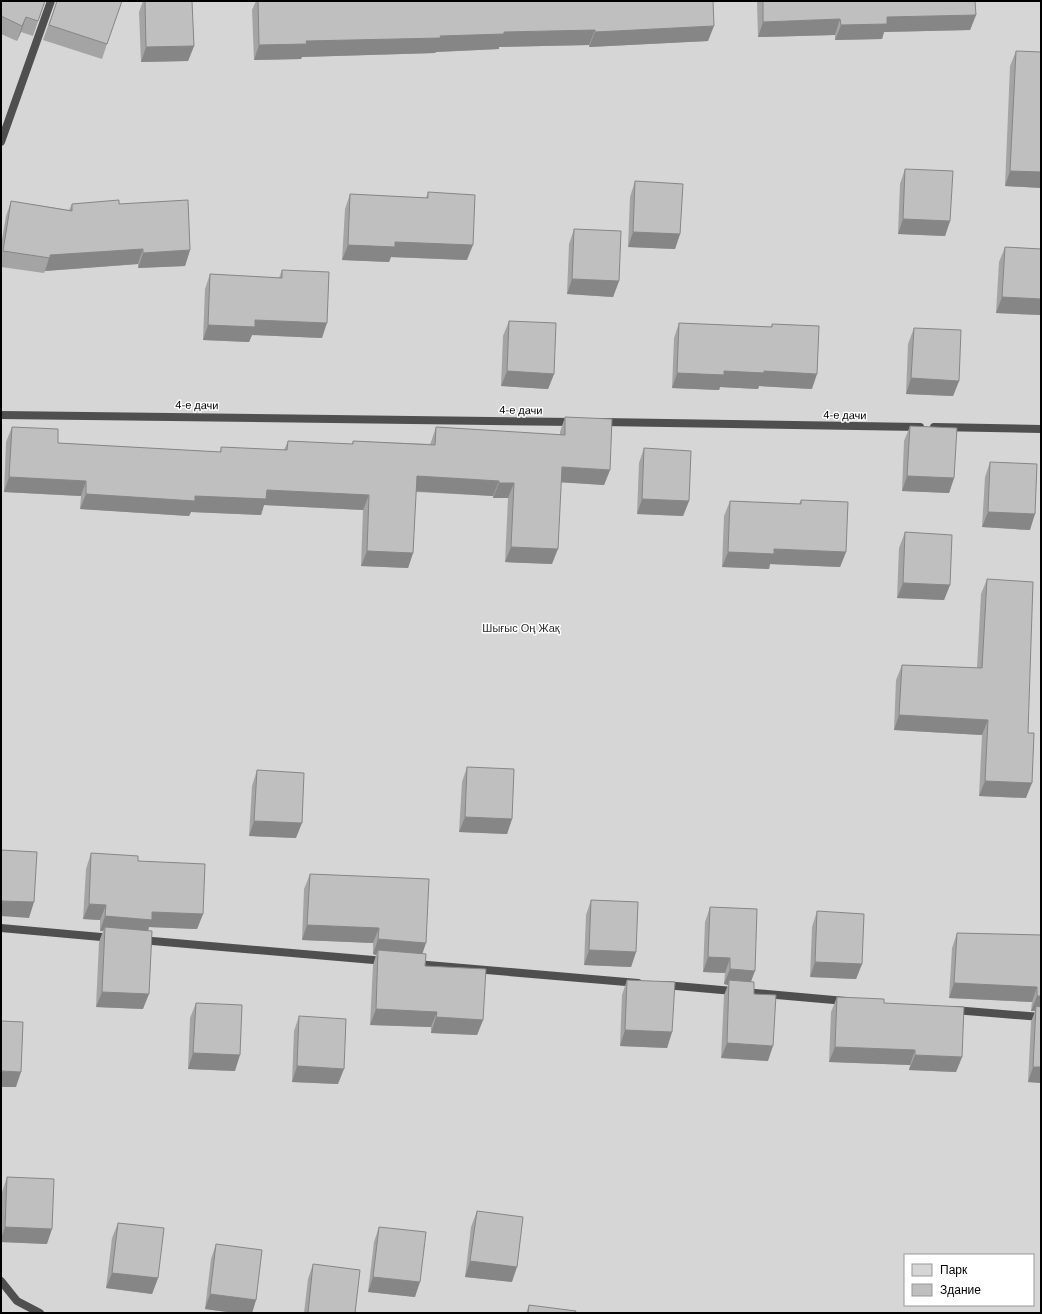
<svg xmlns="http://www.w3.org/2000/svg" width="1042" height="1314" font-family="Arial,sans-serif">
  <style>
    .green { fill: #d6d6d6; fill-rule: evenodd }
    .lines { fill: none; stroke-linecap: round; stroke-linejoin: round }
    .service { stroke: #4f4f4f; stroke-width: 8 }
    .wall { fill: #a4a4a4 }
    .shaded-wall { fill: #868686 }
    .building { fill: #bfbfbf; stroke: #868686 }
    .labels { text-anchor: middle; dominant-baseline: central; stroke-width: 3; stroke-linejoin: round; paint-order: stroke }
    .street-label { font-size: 11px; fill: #000; stroke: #fff }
    .park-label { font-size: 11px; fill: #2d2d2d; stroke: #fff }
  </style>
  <rect width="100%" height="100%" fill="#fff"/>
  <path class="green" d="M1 1H1041V1313H1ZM905 1255H1033V1305H905Z"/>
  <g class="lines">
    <g class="service">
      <polyline points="1,142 51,1"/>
      <polyline points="1,415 574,422"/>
      <polyline points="602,422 920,427"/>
      <polyline points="934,427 1041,429"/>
      <polyline points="1,928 112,938"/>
      <polyline points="141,940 385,961"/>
      <polyline points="416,964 638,983"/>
      <polyline points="665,985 845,1001"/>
      <polyline points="954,1010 1041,1017"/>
      <polyline points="1,1281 17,1301 40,1313"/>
    </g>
  </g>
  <g class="wall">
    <polygon points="1,1 45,1 33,36 21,32 17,41 1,34"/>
    <polygon points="57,1 107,44 102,59 43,40"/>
    <polygon points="143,1 145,1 194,46 188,61 141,62 139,12"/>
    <polygon points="256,1 713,1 708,41 589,47 589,45 499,47 499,49 436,52 435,53 302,57 301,59 254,60 252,10"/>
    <polygon points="757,1 975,1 976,15 970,30 884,32 882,39 835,40 835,35 758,37"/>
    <polygon points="1016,51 1041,188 1005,186 1010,66"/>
    <polygon points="905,169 950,221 945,236 898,234 900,184"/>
    <polygon points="635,181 680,234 675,249 628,247 630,197"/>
    <polygon points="428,192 467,260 391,257 389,262 342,260 345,209 350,194 426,198"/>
    <polygon points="11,201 69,210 72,204 119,204 190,250 185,266 138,268 138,264 45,271 44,273 1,267 1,245 6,216"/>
    <polygon points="574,229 619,281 613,297 567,294 569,244"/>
    <polygon points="1005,247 1041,249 1041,315 996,313 999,262"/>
    <polygon points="282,270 322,338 252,335 249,342 203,340 205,289 210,274 279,278"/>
    <polygon points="509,321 554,374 548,389 501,386 503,336"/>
    <polygon points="679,323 771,327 772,324 812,389 759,386 758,389 720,387 719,390 672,388 674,338"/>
    <polygon points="914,328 959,381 953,396 906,394 908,344"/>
    <polygon points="565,417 610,470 604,485 561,482 552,564 505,562 508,498 493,498 493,496 416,492 413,553 408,568 361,566 363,510 264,505 261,515 191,512 189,516 80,509 81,496 4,492 6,442 12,427 58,443 220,452 221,447 284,450 288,441 352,444 353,441 430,444 431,442 436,427 560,435 560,432"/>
    <polygon points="910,426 954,478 949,493 902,491 904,441"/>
    <polygon points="644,448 689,501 683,516 637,514 639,463"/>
    <polygon points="990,462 1030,530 982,527 985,477"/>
    <polygon points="801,500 846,552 840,567 770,564 769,569 722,567 724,516 730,501 799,504"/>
    <polygon points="905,532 950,585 944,600 897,598 899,548"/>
    <polygon points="987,579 1028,733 1026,798 979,796 982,735 894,730 896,680 902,665 977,668 981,594"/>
    <polygon points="467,767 512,819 507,834 459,832 462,782"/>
    <polygon points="257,770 296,838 249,836 252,786"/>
    <polygon points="91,853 138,861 203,914 197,929 149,927 148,930 143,1009 96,1007 99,942 103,931 100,931 100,920 83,919 86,869"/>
    <polygon points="310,874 422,954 425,966 483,1020 477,1035 431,1033 431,1027 370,1025 373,965 376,955 373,954 373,943 302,940 304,889"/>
    <polygon points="591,900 636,952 631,967 584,965 586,915"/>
    <polygon points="710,907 751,982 768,1061 721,1058 724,995 728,985 724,984 725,973 703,972 705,922"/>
    <polygon points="817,911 862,964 856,979 810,977 812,927"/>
    <polygon points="957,933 1041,935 1041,1083 1028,1082 1031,1022 1035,1011 1031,1011 1032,1002 949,998 952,948"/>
    <polygon points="627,980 672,1032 667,1048 620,1046 622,995"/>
    <polygon points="837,997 884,1003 962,1057 956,1072 909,1070 910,1065 829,1062 831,1012"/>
    <polygon points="196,1003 235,1071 188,1069 190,1018"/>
    <polygon points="299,1016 338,1084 292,1082 294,1031"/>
    <polygon points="7,1177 47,1244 1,1242 2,1192"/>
    <polygon points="477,1211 512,1282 465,1277 471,1227"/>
    <polygon points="118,1223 158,1278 152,1294 106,1288 112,1238"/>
    <polygon points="379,1227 415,1297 368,1292 374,1242"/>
    <polygon points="216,1244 256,1300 252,1313 235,1313 205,1309 211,1259"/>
    <polygon points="313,1264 355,1313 304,1313 308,1279"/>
    <polygon points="529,1305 575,1313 526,1313"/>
  </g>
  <g class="shaded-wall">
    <polygon points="976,15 970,30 884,32 882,39 835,40 841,25 887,17"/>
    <polygon points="26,17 21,32 17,41 22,26"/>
    <polygon points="840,19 835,35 758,37 763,22"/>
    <polygon points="714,26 708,41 589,47 595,32"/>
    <polygon points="595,30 589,45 499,47 499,49 436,52 435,53 302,57 301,59 254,60 259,45 306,41 440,36 504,32"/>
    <polygon points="194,46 188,61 141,62 146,47"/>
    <polygon points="1010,171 1041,172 1041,188 1005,186"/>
    <polygon points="903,219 950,221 945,236 898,234"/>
    <polygon points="633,232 680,234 675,249 628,247"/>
    <polygon points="395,242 473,245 467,260 391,257 389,262 342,260 348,245"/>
    <polygon points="143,249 138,264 45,271 50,255"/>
    <polygon points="190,250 185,266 138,268 143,253"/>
    <polygon points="572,279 619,281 613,297 567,294"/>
    <polygon points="1002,297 1041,299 1041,315 996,313"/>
    <polygon points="255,320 327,323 322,338 252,335 249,342 203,340 208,325"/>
    <polygon points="507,371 554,374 548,389 501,386"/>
    <polygon points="724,371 764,371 817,374 812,389 759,386 758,389 720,387 719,390 672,388 677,373"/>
    <polygon points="911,378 959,381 953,396 906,394"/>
    <polygon points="562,467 610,470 604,485 556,482"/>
    <polygon points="417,476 499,481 493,496 412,491"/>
    <polygon points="907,476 954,478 949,493 902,491"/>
    <polygon points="9,477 86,481 81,496 4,492"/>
    <polygon points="499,483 514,483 508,498 493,498"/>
    <polygon points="267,490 369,495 363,510 264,505 261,515 191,512 189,516 80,509 86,494 195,496"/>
    <polygon points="642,499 689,501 683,516 637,514"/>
    <polygon points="988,512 1035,514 1030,530 982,527"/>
    <polygon points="511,547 558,549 552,564 505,562"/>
    <polygon points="774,549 846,552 840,567 770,564 769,569 722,567 728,552"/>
    <polygon points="367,551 413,553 408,568 361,566"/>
    <polygon points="903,583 950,585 944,600 897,598"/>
    <polygon points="899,715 988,720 982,735 894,730"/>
    <polygon points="985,781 1032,783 1026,798 979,796"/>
    <polygon points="465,817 512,819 507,834 459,832"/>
    <polygon points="254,821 302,823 296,838 249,836"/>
    <polygon points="1,901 34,902 29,918 1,916"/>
    <polygon points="89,904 106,905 100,920 83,919"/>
    <polygon points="152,912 203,914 197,929 149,927 147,935 105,927 103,931 100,931 105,916"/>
    <polygon points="307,925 379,928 373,943 302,940"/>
    <polygon points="378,939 426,943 421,958 378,950 376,955 373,954"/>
    <polygon points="589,950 636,952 631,967 584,965"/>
    <polygon points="708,957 730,958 725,973 703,972"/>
    <polygon points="815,962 862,964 856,979 810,977"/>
    <polygon points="730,969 755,971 749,987 729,980 728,985 724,984"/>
    <polygon points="954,983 1037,987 1032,1002 949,998"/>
    <polygon points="102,992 149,994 143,1009 96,1007"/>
    <polygon points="1037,996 1041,996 1041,1012 1036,1006 1035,1011 1031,1011"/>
    <polygon points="376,1009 437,1012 431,1027 370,1025"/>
    <polygon points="436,1017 483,1020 477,1035 431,1033"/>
    <polygon points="625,1030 672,1032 667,1048 620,1046"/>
    <polygon points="727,1043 773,1046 768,1061 721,1058"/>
    <polygon points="835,1047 915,1050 910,1065 829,1062"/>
    <polygon points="193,1053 240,1055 235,1071 188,1069"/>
    <polygon points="915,1055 962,1057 956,1072 909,1070"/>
    <polygon points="297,1066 344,1069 338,1084 292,1082"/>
    <polygon points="1033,1067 1041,1067 1041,1083 1028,1082"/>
    <polygon points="1,1071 21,1072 16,1087 1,1087"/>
    <polygon points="5,1227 52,1229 47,1244 1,1242 1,1238"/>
    <polygon points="470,1261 517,1267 512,1282 465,1277"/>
    <polygon points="112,1273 158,1278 152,1294 106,1288"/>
    <polygon points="373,1277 420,1282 415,1297 368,1292"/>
    <polygon points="210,1294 256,1300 252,1313 235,1313 205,1309"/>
  </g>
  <g class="building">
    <polygon points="1,1 45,1 38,21 26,17 22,26 1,16"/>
    <polygon points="57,1 122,1 107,44 49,25"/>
    <polygon points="145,1 192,1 194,46 146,47"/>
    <polygon points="258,1 713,1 714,26 595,32 595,30 504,32 504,34 440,36 441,38 306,41 307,44 259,45"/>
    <polygon points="763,1 975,1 976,15 887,17 887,24 841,25 840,19 763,22"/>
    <polygon points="1016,51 1041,52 1041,172 1010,171"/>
    <polygon points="905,169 953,171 950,221 903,219"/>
    <polygon points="635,181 683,184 680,234 633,232"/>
    <polygon points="428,192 475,195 473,245 395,242 395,247 348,245 350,194 428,198"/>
    <polygon points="119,200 119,204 188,200 190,250 143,253 143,249 50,255 50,258 3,251 11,201 72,211 72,204"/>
    <polygon points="574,229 621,231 619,281 572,279"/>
    <polygon points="1005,247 1041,249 1041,299 1002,297"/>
    <polygon points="282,270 329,272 327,323 255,320 255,327 208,325 210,274 282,278"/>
    <polygon points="509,321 556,323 554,374 507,371"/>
    <polygon points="679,323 772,327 772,324 819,326 817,374 764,371 764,373 724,371 724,375 677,373"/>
    <polygon points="914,328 961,330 959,381 911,378"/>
    <polygon points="565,417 612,419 610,470 562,467 558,549 511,547 514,483 499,483 499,481 417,476 413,553 367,551 369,495 267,490 266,499 195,496 195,501 86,494 86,481 9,477 12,427 58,429 58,443 221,452 221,447 287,450 288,441 353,444 353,441 435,445 436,427 565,435"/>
    <polygon points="910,426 957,428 954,478 907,476"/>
    <polygon points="644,448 691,451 689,501 642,499"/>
    <polygon points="990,462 1037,464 1035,514 988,512"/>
    <polygon points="801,500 848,502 846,552 774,549 774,554 728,552 730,501 801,504"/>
    <polygon points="905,532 952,535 950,585 903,583"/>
    <polygon points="987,579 1033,582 1028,733 1034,733 1032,783 985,781 988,720 899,715 902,665 982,668"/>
    <polygon points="467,767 514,769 512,819 465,817"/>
    <polygon points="257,770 304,773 302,823 254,821"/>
    <polygon points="1,850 37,852 34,902 1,901"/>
    <polygon points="91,853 138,856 138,861 205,864 203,914 152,912 152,920 105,916 106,905 89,904"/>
    <polygon points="310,874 429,879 426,943 378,939 379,928 307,925"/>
    <polygon points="591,900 638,902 636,952 589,950"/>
    <polygon points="710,907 757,909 755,971 730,969 730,958 708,957"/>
    <polygon points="817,911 864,914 862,964 815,962"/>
    <polygon points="105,927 152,931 149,994 102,992"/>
    <polygon points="957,933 1041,935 1041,996 1037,996 1037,987 954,983"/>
    <polygon points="378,950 426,954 425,966 486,969 483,1020 436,1017 437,1012 376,1009"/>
    <polygon points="627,980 675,982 672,1032 625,1030"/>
    <polygon points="729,980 754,982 754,994 776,995 773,1046 727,1043"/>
    <polygon points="837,997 884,999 884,1003 964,1007 962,1057 915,1055 915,1050 835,1047"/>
    <polygon points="196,1003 242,1005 240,1055 193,1053"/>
    <polygon points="1036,1006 1041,1007 1041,1067 1033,1067"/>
    <polygon points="299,1016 346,1019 344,1069 297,1066"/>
    <polygon points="1,1021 23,1022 21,1072 1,1071"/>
    <polygon points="7,1177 54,1179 52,1229 5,1227"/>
    <polygon points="477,1211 523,1217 517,1267 470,1261"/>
    <polygon points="118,1223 164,1228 158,1278 112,1273"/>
    <polygon points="379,1227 426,1232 420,1282 373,1277"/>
    <polygon points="216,1244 262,1250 256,1300 210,1294"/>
    <polygon points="313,1264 360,1270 355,1313 308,1313"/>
    <polygon points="529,1305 576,1311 575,1313 528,1313"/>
  </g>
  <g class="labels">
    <g class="street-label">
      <text transform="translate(197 405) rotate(1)">4-е дачи</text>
      <text transform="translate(521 410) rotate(1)">4-е дачи</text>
      <text transform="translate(845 415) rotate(1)">4-е дачи</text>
    </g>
    <g class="park-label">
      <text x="521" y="628">Шығыс Оң Жақ</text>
    </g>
  </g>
  <rect width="1042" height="1314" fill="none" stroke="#000000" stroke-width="4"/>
  <rect x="904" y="1254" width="130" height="52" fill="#ffffff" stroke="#999999"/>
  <rect x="912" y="1264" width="20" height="12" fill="#d6d6d6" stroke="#999999"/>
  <text x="940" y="1274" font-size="12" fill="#000000">Парк</text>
  <rect x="912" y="1284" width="20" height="12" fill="#bfbfbf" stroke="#999999"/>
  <text x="940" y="1294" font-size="12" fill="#000000">Здание</text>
</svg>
